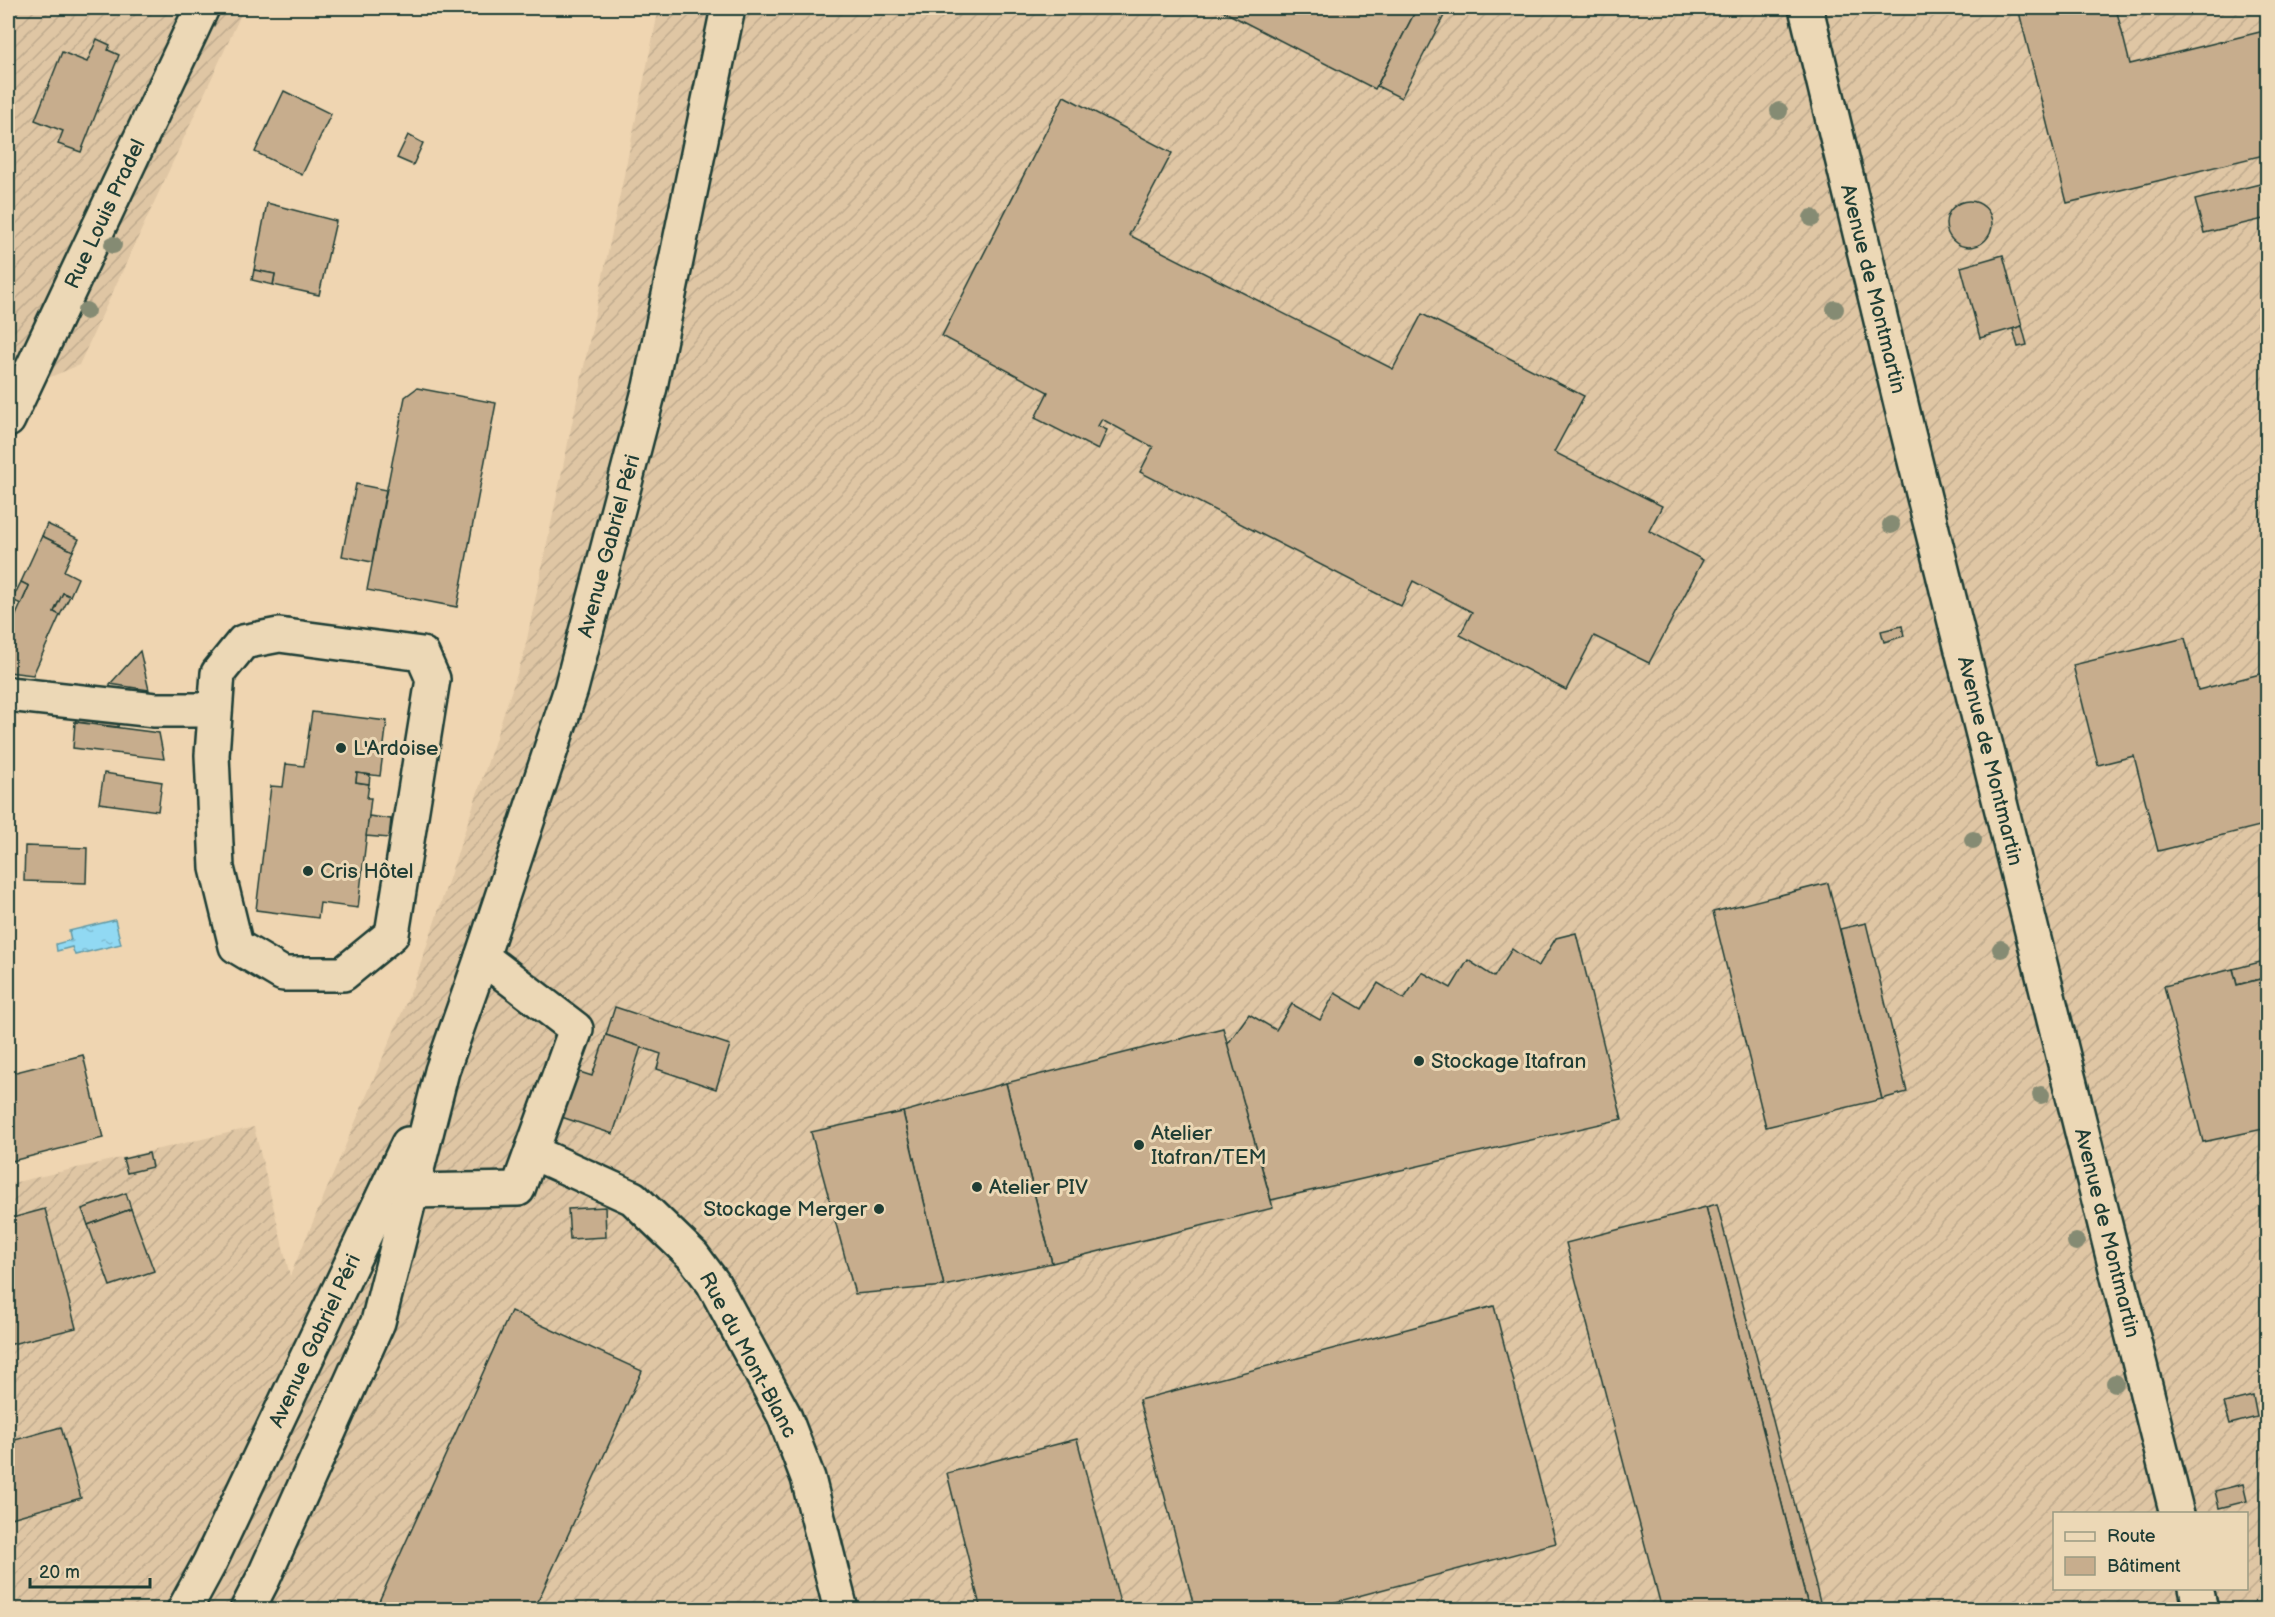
<svg xmlns="http://www.w3.org/2000/svg" width="2275" height="1617" font-family="'Balsamiq Sans',sans-serif">
  <style>
    .industrial { fill: url(#industrial-furrows); fill-rule: evenodd }
    .water { fill: url(#water-ripples); stroke: #639ba7; stroke-width: 1.5 }
    .building { fill: #c7ad8d; stroke: #1f3d34; stroke-width: 1.5 }
    .lines { fill: none; stroke-linecap: round; stroke-linejoin: round }
    .minor-casing { stroke: #1f3d34; stroke-width: 38 }
    .major-casing { stroke: #1f3d34; stroke-width: 38 }
    .minor { stroke: #ecd8b6; stroke-width: 33 }
    .major { stroke: #ecd8b6; stroke-width: 33 }
    .tree { fill: #858b73 }
    .poi-dot { fill: #1f3d34; stroke: #ecd8b6; stroke-width: 2 }
    .labels { text-anchor: middle; dominant-baseline: central; stroke-width: 6; stroke-linejoin: round; paint-order: stroke }
    .street-label { font-size: 21px; fill: #1f3d34; stroke: #ecd8b6 }
    .poi-label { font-size: 21px; fill: #1f3d34; stroke: #ecd8b6; text-anchor: start }
  </style>
  <defs>
    <pattern id="industrial-furrows" width="10" height="10" patternUnits="userSpaceOnUse" patternTransform="scale(1.5)"><rect width="10" height="10" fill="#dfc6a4"/><path d="M-1 1l2-2M0 10L10 0M9 11l2-2" fill="none" stroke="#bfab8e"/></pattern>
    <pattern id="water-ripples" width="26" height="14" patternUnits="userSpaceOnUse" patternTransform="scale(1.5)"><rect width="26" height="14" fill="#91d9f3"/><path d="M2 4q2-2 4 0t4 0M15 11q2-2 4 0t4 0" fill="none" stroke="#7dbbd1"/></pattern>
  </defs>
  <rect width="100%" height="100%" fill="#efd5b1"/>
  <filter id="ink" filterUnits="userSpaceOnUse"><feTurbulence type="fractalNoise" baseFrequency=".0167" numOctaves="2"/><feDisplacementMap in="SourceGraphic" scale="12" xChannelSelector="R" yChannelSelector="G"/><feConvolveMatrix kernelMatrix="1 2 1 2 8 2 1 2 1" color-interpolation-filters="sRGB"/></filter>
  <g filter="url(#ink)">
    <g class="industrial">
      <polygon points="8,8 244,8 79,365 8,395"/>
      <path d="M659 8H2267V1609H8V1184L254 1127 290 1276 414 984 524 653ZM1576 933 1622 1118 1272 1200 1227 1045 1249 1015 1276 1030 1292 1004 1320 1020 1335 994 1362 1009 1378 983 1404 999 1422 972 1451 988 1494 977 1512 949 1538 967 1556 938ZM2054 1514H2246V1588H2054Z"/>
    </g>
    <polygon class="water" points="115,920 121,944 75,955 72,947 57,951 56,944 71,940 69,931"/>
    <g class="building">
      <polygon points="1217,8 1417,8 1375,89"/>
      <polygon points="1417,8 1448,8 1401,98 1377,86"/>
      <polygon points="2018,8 2116,8 2130,64 2268,30 2268,154 2067,203"/>
      <polygon points="97,39 110,45 108,50 119,55 81,152 58,144 63,131 35,120 62,52 87,62"/>
      <polygon points="284,91 331,114 302,175 255,152"/>
      <polygon points="1064,96 1172,153 1129,235 1393,369 1422,314 1584,396 1554,452 1662,506 1649,531 1703,560 1649,663 1594,636 1566,690 1460,635 1472,612 1413,581 1401,606 1140,472 1153,447 1102,419 1098,426 1107,430 1098,450 1035,418 1048,392 942,336"/>
      <polygon points="408,135 423,143 413,165 397,158"/>
      <polygon points="2268,182 2268,218 2204,233 2195,200"/>
      <circle cx="1969" cy="224" r="23"/>
      <polygon points="267,203 336,221 319,295 273,285 275,274 254,270"/>
      <polygon points="2003,255 2022,326 1980,338 1961,267"/>
      <polygon points="254,270 275,274 273,285 252,280"/>
      <polygon points="2022,326 2027,345 2018,347 2013,329"/>
      <polygon points="417,388 496,403 457,607 367,590 405,397"/>
      <polygon points="356,484 386,490 372,562 342,556"/>
      <polygon points="47,524 79,539 73,551 42,536"/>
      <polygon points="42,536 73,551 64,571 78,578 70,596 63,593 54,612 60,615 33,675 8,672 8,633 29,586 21,582"/>
      <polygon points="21,582 29,586 21,604 12,600"/>
      <polygon points="63,593 70,596 60,615 54,612"/>
      <polygon points="1902,626 1904,636 1884,642 1881,631"/>
      <polygon points="2185,638 2198,690 2268,672 2268,824 2158,851 2134,756 2098,765 2073,665"/>
      <polygon points="140,651 149,690 110,684"/>
      <polygon points="82,708 120,712 118,727 75,722"/>
      <polygon points="312,712 387,721 380,776 357,773 356,782 369,784 367,798 371,798 358,908 320,903 318,918 256,910 271,786 283,787 286,764 304,766"/>
      <polygon points="75,722 159,733 164,759 73,748"/>
      <polygon points="104,773 162,782 158,811 99,803"/>
      <polygon points="357,773 370,775 369,784 356,782"/>
      <polygon points="369,816 391,819 389,838 366,836"/>
      <polygon points="25,846 87,848 86,883 24,881"/>
      <polygon points="1828,883 1882,1099 1766,1127 1713,912"/>
      <polygon points="1866,923 1907,1092 1882,1099 1840,929"/>
      <polygon points="1576,933 1622,1119 1271,1200 1227,1045 1249,1014 1276,1030 1292,1004 1320,1020 1335,993 1362,1009 1378,983 1404,999 1422,972 1451,988 1468,960 1494,977 1512,949 1538,967 1556,938"/>
      <polygon points="2268,960 2268,977 2237,985 2233,969"/>
      <polygon points="2233,969 2237,985 2268,977 2268,1128 2203,1142 2164,986"/>
      <polygon points="615,1007 730,1045 716,1089 657,1069 661,1054 606,1035"/>
      <polygon points="1223,1028 1273,1208 1052,1263 1006,1083"/>
      <polygon points="606,1035 641,1047 613,1134 534,1108 549,1062 592,1076"/>
      <polygon points="83,1055 103,1138 8,1162 8,1074"/>
      <polygon points="1006,1083 1052,1263 944,1286 903,1112"/>
      <polygon points="903,1112 944,1286 855,1294 811,1132"/>
      <polygon points="149,1153 152,1167 127,1173 123,1159"/>
      <polygon points="126,1193 131,1209 88,1225 82,1209"/>
      <polygon points="1717,1204 1822,1610 1809,1610 1706,1207"/>
      <polygon points="605,1207 606,1237 570,1239 568,1209"/>
      <polygon points="1706,1207 1809,1610 1662,1610 1566,1243"/>
      <polygon points="45,1209 76,1328 8,1345 8,1219"/>
      <polygon points="131,1209 154,1271 110,1286 88,1225"/>
      <polygon points="1494,1306 1556,1543 1306,1610 1195,1610 1139,1400"/>
      <polygon points="511,1311 642,1371 534,1610 375,1610"/>
      <polygon points="2253,1396 2257,1417 2230,1424 2224,1403"/>
      <polygon points="61,1427 81,1498 8,1519 8,1442"/>
      <polygon points="1077,1439 1122,1610 981,1610 947,1473"/>
      <polygon points="2243,1484 2247,1501 2219,1508 2215,1491"/>
    </g>
    <g class="lines">
      <defs>
        <g id="minor">
          <polyline points="1806,8 1908,433 2177,1514"/>
          <polyline points="8,420 202,8"/>
          <polygon points="279,635 422,654 433,679 392,934 343,974 283,974 236,946 217,868 212,755 218,673 243,642"/>
          <polyline points="8,694 155,710 215,710"/>
          <polyline points="532,1152 633,1198 693,1256 713,1283 784,1415 808,1478 841,1610"/>
          <polyline points="411,1191 518,1189 576,1029 482,957"/>
          <polyline points="2196,1588 2201,1610"/>
        </g>
        <g id="major">
          <polyline points="184,1610 209,1564 408,1144"/>
          <polyline points="247,1610 263,1579 378,1322 442,1071 482,957 571,689 650,387 728,8"/>
        </g>
      </defs>
      <use href="#minor" class="minor-casing"/>
      <use href="#major" class="major-casing"/>
      <use href="#minor" class="minor"/>
      <use href="#major" class="major"/>
    </g>
    <g class="tree">
      <circle cx="1779" cy="111" r="9"/>
      <circle cx="1812" cy="218" r="9"/>
      <circle cx="113" cy="245" r="9"/>
      <circle cx="1835" cy="309" r="9"/>
      <circle cx="86" cy="311" r="9"/>
      <circle cx="1891" cy="525" r="9"/>
      <circle cx="1973" cy="840" r="9"/>
      <circle cx="2001" cy="949" r="9"/>
      <circle cx="2041" cy="1095" r="9"/>
      <circle cx="2076" cy="1242" r="9"/>
      <circle cx="2115" cy="1383" r="9"/>
    </g>
  </g>
  <g class="poi-dot">
    <circle cx="341" cy="748" r="6"/>
    <circle cx="308" cy="871" r="6"/>
    <circle cx="1419" cy="1061" r="6"/>
    <circle cx="1139" cy="1145" r="6"/>
    <circle cx="977" cy="1187" r="6"/>
    <circle cx="879" cy="1209" r="6"/>
  </g>
  <g class="labels">
    <g class="street-label">
      <text transform="translate(105 214) rotate(-65)">Rue Louis Pradel</text>
      <text transform="translate(1873 289) rotate(76)">Avenue de Montmartin</text>
      <text transform="translate(609 546) rotate(-75)">Avenue Gabriel Péri</text>
      <text transform="translate(1990 761) rotate(76)">Avenue de Montmartin</text>
      <text transform="translate(2107 1233) rotate(76)">Avenue de Montmartin</text>
      <text transform="translate(315 1341) rotate(-65)">Avenue Gabriel Péri</text>
      <text transform="translate(748 1355) rotate(62)">Rue du Mont-Blanc</text>
    </g>
    <g class="poi-label">
      <text x="353" y="748">L'Ardoise</text>
      <text x="320" y="871">Cris Hôtel</text>
      <text x="1431" y="1061">Stockage Itafran</text>
      <text x="1151" y="1133">Atelier<tspan x="1151" dy="24">Itafran/TEM</tspan></text>
      <text x="989" y="1187">Atelier PIV</text>
      <text x="867" y="1209" text-anchor="end">Stockage Merger</text>
    </g>
  </g>
  <rect width="2275" height="1617" fill="none" stroke="#ecd8b6" stroke-width="30"/>
  <rect x="15" y="15" width="2245" height="1587" fill="none" stroke="#1f3d34" stroke-width="2" filter="url(#ink)"/>
  <rect x="2053" y="1512" width="195" height="78" fill="#ecd8b6" stroke="#9a9a82" stroke-width="1.5"/>
  <rect x="2065" y="1532" width="30" height="9" fill="#ecd8b6" stroke="#9a9a82" stroke-width="1.5"/>
  <text x="2107" y="1542" font-size="18" fill="#1f3d34">Route</text>
  <rect x="2065" y="1557" width="30" height="18" fill="#c7ad8d" stroke="#9a9a82" stroke-width="1.5"/>
  <text x="2107" y="1572" font-size="18" fill="#1f3d34">Bâtiment</text>
  <path d="M30 1578v9h120v-9" fill="none" stroke="#1f3d34" stroke-width="3"/>
  <text x="39" y="1578" font-size="18" fill="#1f3d34" stroke="#ecd8b6" stroke-width="4.5" paint-order="stroke">20 m</text>
</svg>
